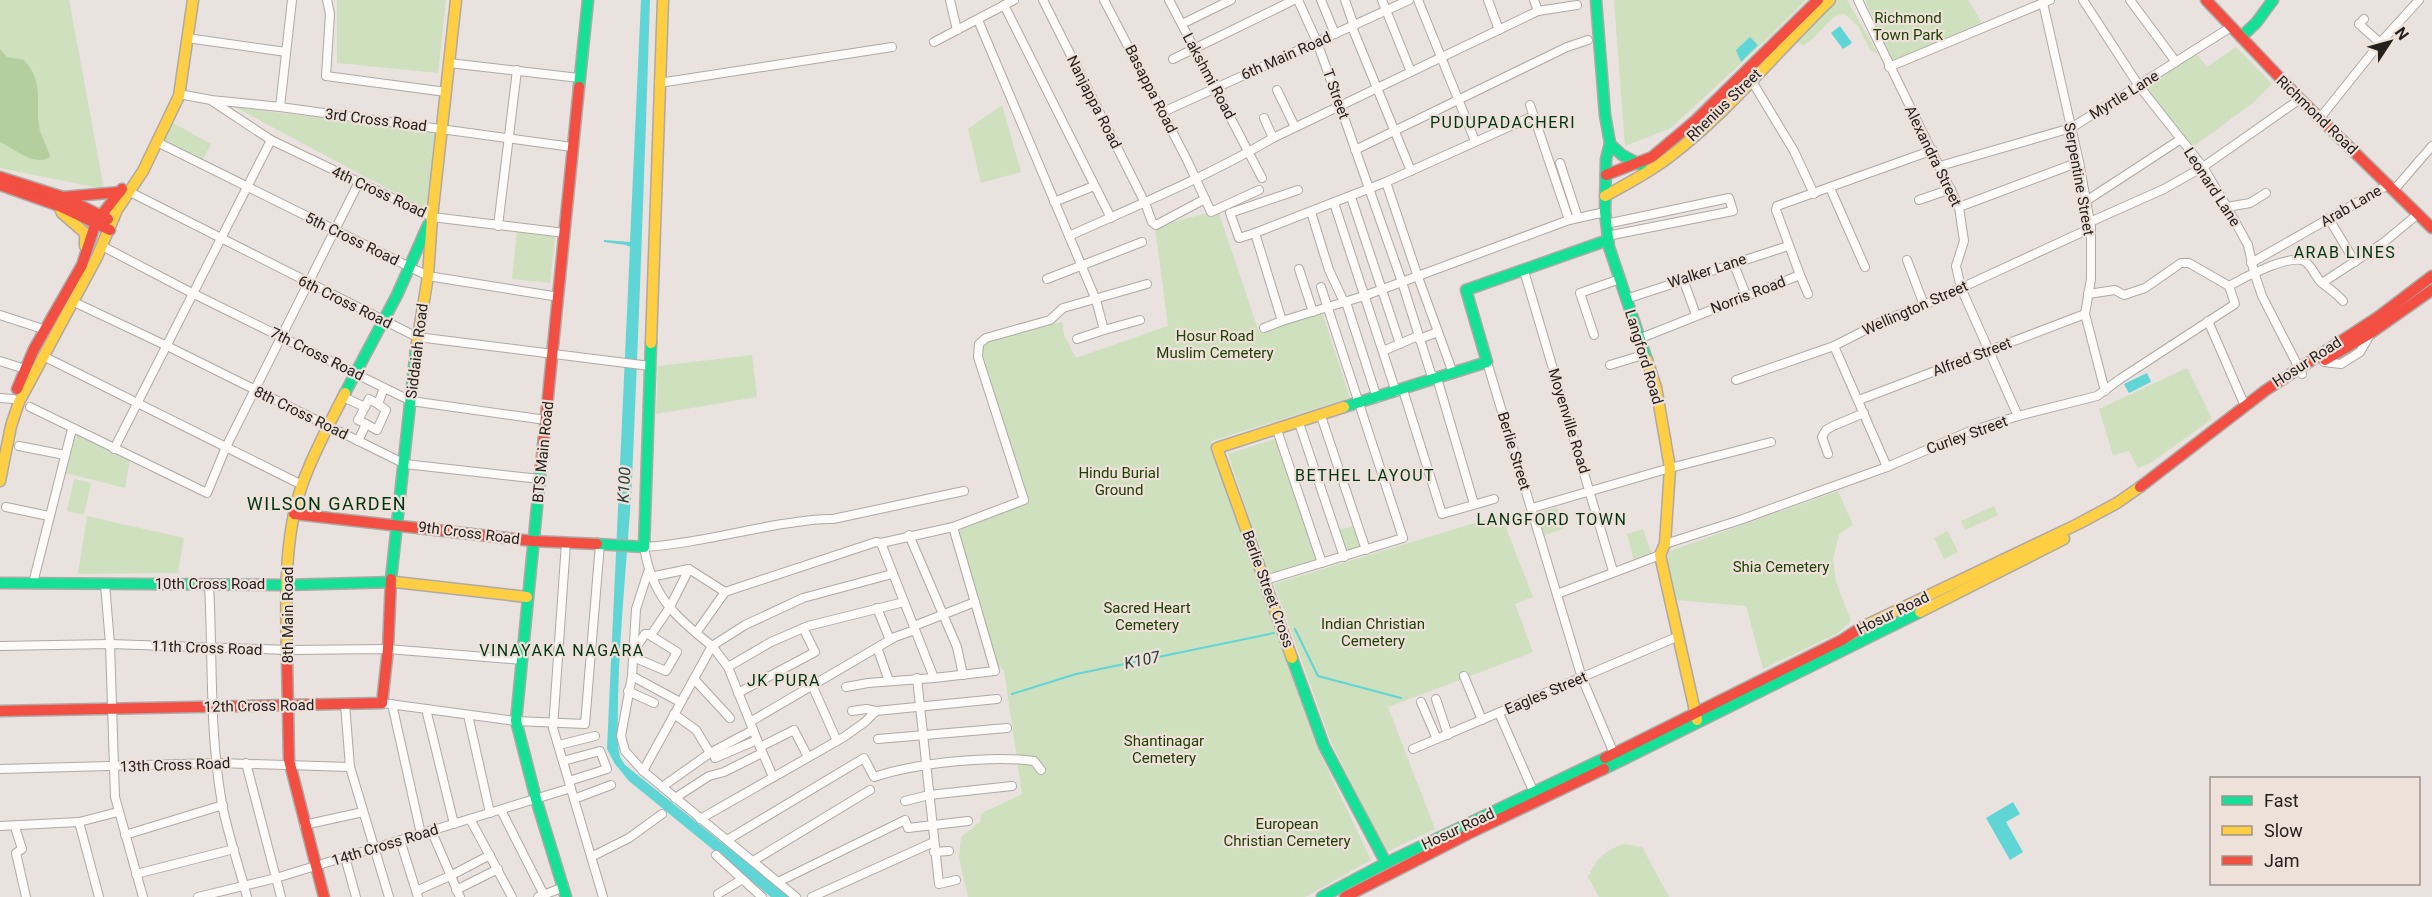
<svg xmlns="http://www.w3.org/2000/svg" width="2432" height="897" font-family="Roboto,sans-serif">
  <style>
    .green { fill: #cee0be }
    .forest { fill: #b4ce9e }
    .water { fill: #5fd5d6 }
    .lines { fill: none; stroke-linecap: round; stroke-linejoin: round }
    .stream { stroke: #5fd5d6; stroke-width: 2 }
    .street-casing { stroke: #aea9a6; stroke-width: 10 }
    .fast-casing { stroke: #aea9a6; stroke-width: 13 }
    .slow-casing { stroke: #aea9a6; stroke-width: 13 }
    .jam-casing { stroke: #aea9a6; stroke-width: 13 }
    .street { stroke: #fcfbfa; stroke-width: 8 }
    .fast { stroke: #16e098; stroke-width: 10 }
    .slow { stroke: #ffcf43; stroke-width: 10 }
    .jam { stroke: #f24e42; stroke-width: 10 }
    .labels { text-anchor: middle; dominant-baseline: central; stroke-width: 4.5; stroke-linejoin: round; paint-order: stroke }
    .park-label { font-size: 15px; fill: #1f4003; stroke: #eee1d9 }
    .street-label { font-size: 15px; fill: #25201d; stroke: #eee1d9 }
    .neighbourhood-label { font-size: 16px; letter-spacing: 1.5px; fill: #003513; stroke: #eee1d9 }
    .water-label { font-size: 16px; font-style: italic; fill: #253e3e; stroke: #eee1d9 }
    .quarter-label { font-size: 18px; letter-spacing: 1.5px; fill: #003513; stroke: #eee1d9 }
  </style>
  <rect width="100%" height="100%" fill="#e9e2de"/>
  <g class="green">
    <polygon points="0,0 69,0 104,189 0,168"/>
    <polygon points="337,0 446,0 438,73 337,63"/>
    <polygon points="1614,0 1806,0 1768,38 1671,128 1625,146"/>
    <path d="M1838 0H1847L1878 54 1870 50 1858 26 1845 14C1829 14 1818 38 1804 45L1796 42 1823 13Z"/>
    <polygon points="1865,0 1968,0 1983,25 1894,63"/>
    <polygon points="2236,47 2272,84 2254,102 2193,147 2145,86 2195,52 2207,67"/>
    <polygon points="1002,105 1021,172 981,183 968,129"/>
    <polygon points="235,107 437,133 426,209"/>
    <polygon points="173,123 211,144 202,161 164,141"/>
    <polygon points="1218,210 1259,332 1322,312 1350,398 1211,441 1318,749 1371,860 1305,897 968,897 959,857 961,837 980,822 982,813 1022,794 1004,670 995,663 982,607 957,531 1030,502 984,362 983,342 1062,322 1064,335 1076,358 1168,326 1155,227"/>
    <polygon points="517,232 555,237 550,283 512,279"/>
    <polygon points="752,355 757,397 656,414 658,366"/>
    <polygon points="2187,368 2212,419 2152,462 2138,468 2129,451 2113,455 2099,409"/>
    <polygon points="76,434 130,459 125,488 66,473"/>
    <polygon points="1278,438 1318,559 1268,575 1228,454"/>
    <polygon points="74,479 91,483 84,515 67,511"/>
    <polygon points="1838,491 1853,525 1839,534 1833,559 1836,582 1851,621 1838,633 1763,669 1746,606 1674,600 1665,560 1670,551"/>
    <polygon points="1994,506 1998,515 1965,530 1961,521"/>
    <polygon points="1557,507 1564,529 1544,535 1538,513"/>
    <polygon points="1501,515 1533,597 1515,604 1533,652 1388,707 1435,829 1386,852 1331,742 1274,584"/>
    <polygon points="87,516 184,538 178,573 78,574"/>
    <polygon points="1356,525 1363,548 1345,555 1337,531"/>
    <polygon points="1643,529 1652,554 1634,561 1627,534"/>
    <polygon points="1948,531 1958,552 1944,559 1934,538"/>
    <path d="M1624 844 1642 847 1669 897H1599L1588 877C1597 858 1604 851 1624 844Z"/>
  </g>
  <path class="forest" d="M0 49 7 57 24 60C46 84 34 104 40 131 43 140 48 148 50 157 36 167 14 149 0 142Z"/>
  <g class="water">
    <path d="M641 0H650C645 160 639 320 632 480 627 568 616 657 618 746L620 757 625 765 790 897H771L629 781 615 764 607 749 630 247 626 245 604 242V240L630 242Z"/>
    <polygon points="1840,26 1852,43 1843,49 1831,33"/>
    <polygon points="1750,37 1758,45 1741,62 1736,50"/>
    <polygon points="2147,373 2151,382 2129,393 2124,384"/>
    <polygon points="2013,802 2020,814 2006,822 2023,852 2010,860 1986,818"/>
  </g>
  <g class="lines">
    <g class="stream">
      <polyline points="1295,629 1318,676 1401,698"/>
      <polyline points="1012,694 1076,674 1274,633"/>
    </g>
    <defs>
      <g id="street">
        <polyline points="327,0 330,14 326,76 446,92"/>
        <polyline points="950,0 957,30"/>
        <polyline points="1043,0 1145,203 1152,222 1156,225 1205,199 1211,212 1259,190"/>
        <polyline points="1104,0 1187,160 1205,199"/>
        <polyline points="1169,0 1262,178"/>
        <polyline points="1298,0 1317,42 1340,106 1402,282 1431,374 1437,378 1474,504"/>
        <polyline points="1321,0 1335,34"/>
        <polyline points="1345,0 1354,26"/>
        <polyline points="1382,0 1411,72"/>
        <polyline points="1418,0 1475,141"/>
        <polyline points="1488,0 1499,30"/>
        <polyline points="1534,0 1538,11"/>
        <polyline points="1858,0 1959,207 1964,241 1956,266 1961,288 2018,416"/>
        <polyline points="2083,0 2139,86 2203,167 2227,207 2248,245 2254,272 2262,296 2302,374"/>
        <polyline points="2130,0 2176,62"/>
        <polyline points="2043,3 2079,162 2091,228 2091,279 2085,314 2105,391"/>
        <polyline points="1004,5 1111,218"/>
        <polyline points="2364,19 2359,24 2380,43"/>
        <polyline points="978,20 1096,300 1104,330 1140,320"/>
        <polyline points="1182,24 1231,0"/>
        <polyline points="1352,27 1411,171"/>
        <polyline points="187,38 286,52"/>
        <polyline points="934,42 1014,0"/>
        <polyline points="1173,59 1294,0"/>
        <polyline points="449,63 579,78"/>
        <polyline points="1889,67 2050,0"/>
        <polyline points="1750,78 1794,151 1814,194"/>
        <polyline points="659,83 892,47"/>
        <polyline points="1277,90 1295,127"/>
        <polyline points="179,94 211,100 280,107 572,147"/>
        <polyline points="212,101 271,140 432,217 565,233"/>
        <polyline points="1530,105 1569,220"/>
        <polyline points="280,107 292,0"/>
        <polyline points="1163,112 1409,0"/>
        <polyline points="1533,116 1386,182 1255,233 1282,321 1364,296 1569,220 1605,212"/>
        <polyline points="1264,118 1273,138"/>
        <polyline points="2320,118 2380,43 2419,0"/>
        <polyline points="157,142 428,276 559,297"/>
        <polyline points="1355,150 1567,47 1588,40"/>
        <polyline points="1560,163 1578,218"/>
        <polyline points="1940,166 2071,128 2231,27"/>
        <polyline points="1386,182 1418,277 1453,373"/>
        <polyline points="1830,188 1865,267"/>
        <polyline points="2394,190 2432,146"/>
        <polyline points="128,191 417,337 650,366"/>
        <polyline points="1351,197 1400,344"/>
        <polyline points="1919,200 1951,189"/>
        <polyline points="2086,201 2181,139"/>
        <polyline points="1054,202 1094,186"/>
        <polyline points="1334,203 1396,392"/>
        <polyline points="1959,207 2079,162"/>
        <polyline points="2227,207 2250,203 2266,193"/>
        <polyline points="1311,212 1329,270 1344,302"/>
        <polyline points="2329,219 2355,262"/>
        <polyline points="2090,222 2164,189 2203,167 2300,99"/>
        <polyline points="1606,224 1729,198 1733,211 1607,236"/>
        <polyline points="498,226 517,70"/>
        <polyline points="1255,233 1239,238 1230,213 1298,190"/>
        <path d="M1069 236C1138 205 1208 176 1273 138L1538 11 1577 5"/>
        <polyline points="102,246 192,293 411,401 546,420"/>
        <polyline points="1907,260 1924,305"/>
        <polyline points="1733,262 1746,295"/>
        <polyline points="2251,263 2388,185"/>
        <polyline points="1299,269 1313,312"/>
        <polyline points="1524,271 1613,571"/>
        <polyline points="1800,275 1808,294"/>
        <polyline points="1047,279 1142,242"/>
        <polyline points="1683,279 1696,315"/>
        <polyline points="2322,283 2383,243 2418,214"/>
        <path d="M2229 286C2243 278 2289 254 2304 261 2312 265 2315 277 2322 283 2330 289 2337 294 2343 301"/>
        <polyline points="2088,294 2115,290 2124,295 2145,288 2181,263 2189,263 2229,286"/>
        <polyline points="1626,299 1788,246"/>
        <polyline points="74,302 167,346 405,464 540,479"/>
        <polyline points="1346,302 1377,398"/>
        <polyline points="0,315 46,330"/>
        <polyline points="2208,321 2245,406"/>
        <polyline points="1264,328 1282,321"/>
        <polyline points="1594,335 1580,293 1620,279"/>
        <polyline points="1641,338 1800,275 1776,210 1777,206 1933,150"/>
        <polyline points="1077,339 1104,330"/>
        <polyline points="1419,339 1438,332"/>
        <polyline points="1834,346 1887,467"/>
        <polyline points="1383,351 1418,336"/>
        <polyline points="43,356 302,485"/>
        <polyline points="0,361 25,369"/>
        <polyline points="1487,362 1582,678 1614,754"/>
        <polyline points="2324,362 2341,364 2360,352 2370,335"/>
        <polyline points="1610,365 1646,354"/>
        <polyline points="1736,380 1834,346 1885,320 1924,305 2091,228"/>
        <polyline points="1403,390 1442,514 1494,499"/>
        <polyline points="343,397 365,407 369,399 378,404 384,388"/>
        <polyline points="0,398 13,399"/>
        <polyline points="1859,400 2085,314"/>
        <polyline points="30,407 207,493 226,447 359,182"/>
        <polyline points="1321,416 1366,550"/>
        <polyline points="1299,423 1344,557"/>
        <polyline points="366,424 377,430 386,410 378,404"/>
        <polyline points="1277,430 1322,563"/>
        <polyline points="358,441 366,424 358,420 365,407"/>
        <polyline points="19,446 65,455"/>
        <polyline points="114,449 271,140"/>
        <polyline points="1828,454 1822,437 1826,430 1833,426 1864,413"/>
        <polyline points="6,507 49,516"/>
        <polyline points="1532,508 1670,468 1771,442"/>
        <polyline points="909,535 957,647 963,675"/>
        <polyline points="566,543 553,728 603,897"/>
        <polyline points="1665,544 1740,520 1887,467 1968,432 2018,416 2097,396 2120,379 2235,304 2229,286"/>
        <polyline points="650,577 689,569 725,592"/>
        <polyline points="1265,580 1403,538 1321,287"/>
        <polyline points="33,583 72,429"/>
        <polyline points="105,584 110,644 115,797 143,897"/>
        <path d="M209 584C213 657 209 731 222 804 228 835 239 866 247 897"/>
        <polyline points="1557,594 1660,555"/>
        <polyline points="877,608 890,640"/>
        <polyline points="914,626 975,602"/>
        <polyline points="696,633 725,592 876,542 881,543 953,527 1024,500 978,357 979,344 986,338 1050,320 1063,308 1147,284"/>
        <polyline points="651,635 670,607 689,569"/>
        <polyline points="0,646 110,644 288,650 388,649 522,660"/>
        <polyline points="875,649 878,650 889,681"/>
        <polyline points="633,657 666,671 677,652 648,634 645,634 635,649"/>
        <polyline points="728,667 771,642 808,626 904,602"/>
        <polyline points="632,676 680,702"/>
        <polyline points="1464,676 1482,720"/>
        <polyline points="917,678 939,884 956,880"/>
        <polyline points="934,678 995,671 953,527"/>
        <polyline points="694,679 730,718"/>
        <polyline points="812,685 837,741"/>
        <polyline points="846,687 868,683 934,678 881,543"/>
        <polyline points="628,691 654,703"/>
        <polyline points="738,693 815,652 803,628"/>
        <polyline points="1436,699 1448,735"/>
        <polyline points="1421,702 1437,739"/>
        <polyline points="382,703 516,721 585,724 600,544"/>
        <polyline points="345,704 350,767 389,897"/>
        <polyline points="392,704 421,834"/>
        <polyline points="426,709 454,824"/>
        <polyline points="852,711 866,709 876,711"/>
        <polyline points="1499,713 1534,793"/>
        <polyline points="468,715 490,813"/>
        <polyline points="750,722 895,637 915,630"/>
        <polyline points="878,739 1007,728"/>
        <polyline points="559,745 595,736"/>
        <polyline points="760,747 728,667 712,646 745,625 803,598 892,574"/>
        <polyline points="1413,749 1679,636"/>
        <polyline points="710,753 753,730"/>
        <polyline points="715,758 757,740"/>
        <polyline points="563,761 600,751 607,769 569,781"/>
        <polyline points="246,763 281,897"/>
        <polyline points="0,769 217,763 350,767"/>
        <polyline points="643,771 625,751 621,736 632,676 636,609 648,572"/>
        <polyline points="773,777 760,747 794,730 808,757"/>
        <polyline points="662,787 710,753 696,730 674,714"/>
        <polyline points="675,798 709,776 724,772 762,753"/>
        <polyline points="574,799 611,785"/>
        <polyline points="905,801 929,795 1012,786"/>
        <polyline points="501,810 544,895"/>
        <polyline points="470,819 512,897"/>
        <polyline points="700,819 844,737 865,722 876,711 997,699"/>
        <polyline points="79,822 99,897"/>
        <polyline points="304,825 363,812"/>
        <polyline points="0,826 79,822 118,812"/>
        <polyline points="15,827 22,849 16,853 26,897"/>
        <polyline points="431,830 460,897"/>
        <polyline points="125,835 223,805"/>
        <polyline points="400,840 418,897"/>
        <path d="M727 840 864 758 874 777C916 763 991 755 1034 761L1041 770"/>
        <polyline points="934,852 949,851"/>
        <polyline points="716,855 762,897"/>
        <polyline points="345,857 356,897"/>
        <polyline points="591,857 629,838 662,814"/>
        <polyline points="753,861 870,790"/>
        <polyline points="136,874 234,849"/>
        <polyline points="778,882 905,820 908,828 968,821"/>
        <polyline points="456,890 498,869"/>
        <polyline points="416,891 450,876 490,855"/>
        <polyline points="718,894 741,880"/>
        <polyline points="198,897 276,878 571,788"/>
        <polyline points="538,897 564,887"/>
        <path d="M796 897 643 771 712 646C674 616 652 596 644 547 690 544 736 532 782 524 799 522 815 518 833 519L964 491"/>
        <polyline points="812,897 934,842"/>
      </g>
      <g id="fast">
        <polyline points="1596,0 1605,115 1610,143 1606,159 1605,212 1609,247 1647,360"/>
        <polyline points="2241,37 2256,23 2273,0"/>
        <polyline points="579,87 588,0"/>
        <polyline points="1610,144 1622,155 1641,165"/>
        <polyline points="345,393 397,295 428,225"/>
        <polyline points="1344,407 1487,362 1466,290 1608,240"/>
        <polyline points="541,466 516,721 536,799 566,897"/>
        <polyline points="597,544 644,547 651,343"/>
        <polyline points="391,579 416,349"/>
        <polyline points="0,583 286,585 395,582"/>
        <polyline points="1292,658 1324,746 1386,863"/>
        <polyline points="1604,769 1920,612"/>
        <polyline points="1322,897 1386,863 1605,758"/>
      </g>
      <g id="slow">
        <path d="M1605 196C1627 184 1648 173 1668 158 1728 113 1776 52 1830 0"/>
        <polyline points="59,206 62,213 85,233 85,246"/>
        <polyline points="651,343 663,0"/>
        <polyline points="416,349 428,276 432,217 456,0"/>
        <polyline points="1647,360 1656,387 1670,468 1665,544 1660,555 1697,720"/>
        <polyline points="0,481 11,426 19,402 97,257 117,210 143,171 179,96 193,0"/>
        <polyline points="395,582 527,597"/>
        <polyline points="1920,612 2064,539"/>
        <polyline points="1862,627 2078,524 2117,503 2140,487"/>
        <polyline points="1292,658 1217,448 1344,407"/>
        <path d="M287 659C286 602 283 539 302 485 313 453 330 423 345 393"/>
      </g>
      <g id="jam">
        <polyline points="2206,0 2300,99 2432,228"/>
        <polyline points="1606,175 1652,157 1696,120 1818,0"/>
        <polyline points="0,177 63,197 108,219"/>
        <polyline points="0,185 59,206 110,230"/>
        <polyline points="63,197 120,192"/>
        <polyline points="2325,360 2371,333 2432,290"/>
        <polyline points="17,389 34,349 82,265 96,222 122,189"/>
        <polyline points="541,466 579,87"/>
        <polyline points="2140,487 2266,390 2378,317 2432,276"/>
        <polyline points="294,514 533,541 597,544"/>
        <polyline points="287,659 289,760 324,897"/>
        <polyline points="0,711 382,703 388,649 391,579"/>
        <polyline points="1605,758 1842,640 1862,627"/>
        <polyline points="1345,897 1468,834 1604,769"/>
      </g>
    </defs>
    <use href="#street" class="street-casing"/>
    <use href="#fast" class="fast-casing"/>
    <use href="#slow" class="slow-casing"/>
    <use href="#jam" class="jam-casing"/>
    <use href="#street" class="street"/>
    <use href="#fast" class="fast"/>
    <use href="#slow" class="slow"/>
    <use href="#jam" class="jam"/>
  </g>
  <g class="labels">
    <g class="park-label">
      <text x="1908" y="18">Richmond<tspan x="1908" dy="17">Town Park</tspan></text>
      <text x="1215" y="336">Hosur Road<tspan x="1215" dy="17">Muslim Cemetery</tspan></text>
      <text x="1119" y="473">Hindu Burial<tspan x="1119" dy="17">Ground</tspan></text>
      <text x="1781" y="567">Shia Cemetery</text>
      <text x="1147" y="608">Sacred Heart<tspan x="1147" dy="17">Cemetery</tspan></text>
      <text x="1373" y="624">Indian Christian<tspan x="1373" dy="17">Cemetery</tspan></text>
      <text x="1164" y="741">Shantinagar<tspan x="1164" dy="17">Cemetery</tspan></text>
      <text x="1287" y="824">European<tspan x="1287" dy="17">Christian Cemetery</tspan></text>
    </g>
    <g class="street-label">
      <text transform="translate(1286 56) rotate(-24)">6th Main Road</text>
      <text transform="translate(1209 76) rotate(62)">Lakshmi Road</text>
      <text transform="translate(1151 89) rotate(63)">Basappa Road</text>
      <text transform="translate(1336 94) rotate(70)">T Street</text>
      <text transform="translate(2124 95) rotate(-32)">Myrtle Lane</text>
      <text transform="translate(1094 102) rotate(63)">Nanjappa Road</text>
      <text transform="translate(1724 105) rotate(-44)">Rhenius Street</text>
      <text transform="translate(2317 115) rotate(44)">Richmond Road</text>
      <text transform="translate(376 120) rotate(7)">3rd Cross Road</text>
      <text transform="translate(1933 156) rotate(64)">Alexandra Street</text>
      <text transform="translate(2079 179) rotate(80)">Serpentine Street</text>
      <text transform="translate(2212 187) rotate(57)">Leonard Lane</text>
      <text transform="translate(379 192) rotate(25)">4th Cross Road</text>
      <text transform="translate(2351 206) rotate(-30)">Arab Lane</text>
      <text transform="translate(352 239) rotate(26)">5th Cross Road</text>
      <text transform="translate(1707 271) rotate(-18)">Walker Lane</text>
      <text transform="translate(1748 295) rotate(-21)">Norris Road</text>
      <text transform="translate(345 302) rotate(26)">6th Cross Road</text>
      <text transform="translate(1915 308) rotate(-24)">Wellington Street</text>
      <text transform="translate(417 351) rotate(-83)">Siddaiah Road</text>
      <text transform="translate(317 354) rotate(26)">7th Cross Road</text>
      <text transform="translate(1644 357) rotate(73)">Langford Road</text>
      <text transform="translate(1972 357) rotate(-21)">Alfred Street</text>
      <text transform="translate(2307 362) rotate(-33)">Hosur Road</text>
      <text transform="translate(301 413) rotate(26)">8th Cross Road</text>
      <text transform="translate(1569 421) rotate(73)">Moyenville Road</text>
      <text transform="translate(1967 435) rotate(-20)">Curley Street</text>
      <text transform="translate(1514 451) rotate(73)">Berlie Street</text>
      <text transform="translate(543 452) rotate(-84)">BTS Main Road</text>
      <text transform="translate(469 533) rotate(7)">9th Cross Road</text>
      <text x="210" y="584">10th Cross Road</text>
      <text transform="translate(1268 589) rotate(70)">Berlie Street Cross</text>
      <text transform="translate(1893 613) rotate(-26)">Hosur Road</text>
      <text transform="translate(288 615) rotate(-90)">8th Main Road</text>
      <text transform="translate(207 648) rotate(2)">11th Cross Road</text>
      <text transform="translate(1546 693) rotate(-23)">Eagles Street</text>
      <text transform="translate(259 706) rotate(-1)">12th Cross Road</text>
      <text transform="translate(175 765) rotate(-2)">13th Cross Road</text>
      <text transform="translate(1458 829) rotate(-25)">Hosur Road</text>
      <text transform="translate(385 845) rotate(-17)">14th Cross Road</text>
    </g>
    <g class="neighbourhood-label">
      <text x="1503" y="122">PUDUPADACHERI</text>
      <text x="2345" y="252">ARAB LINES</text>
      <text x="1365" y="475">BETHEL LAYOUT</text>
      <text x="1552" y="519">LANGFORD TOWN</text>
      <text x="562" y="650">VINAYAKA NAGARA</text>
      <text x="784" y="680">JK PURA</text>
    </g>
    <g class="water-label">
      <text transform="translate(624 485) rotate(-87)">K100</text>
      <text transform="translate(1142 660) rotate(-12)">K107</text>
    </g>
    <g class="quarter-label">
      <text x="327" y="503">WILSON GARDEN</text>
    </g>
  </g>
  <rect x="2210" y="777" width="210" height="108" fill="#eee1d9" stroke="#9e948e" stroke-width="1.5"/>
  <rect x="2222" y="796" width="30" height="9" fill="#16e098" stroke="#9e948e" stroke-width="1.5"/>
  <text x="2264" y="807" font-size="18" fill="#25201d">Fast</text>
  <rect x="2222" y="826" width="30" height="9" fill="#ffcf43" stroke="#9e948e" stroke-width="1.5"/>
  <text x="2264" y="837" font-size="18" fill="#25201d">Slow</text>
  <rect x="2222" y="856" width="30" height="9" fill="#f24e42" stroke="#9e948e" stroke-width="1.5"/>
  <text x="2264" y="867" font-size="18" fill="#25201d">Jam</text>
  <g transform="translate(2390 42) rotate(54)" stroke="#eee1d9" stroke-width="4.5" paint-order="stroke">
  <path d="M0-4.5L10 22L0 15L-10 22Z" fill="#25201d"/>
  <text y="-9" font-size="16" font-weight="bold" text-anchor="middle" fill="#25201d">N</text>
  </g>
</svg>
